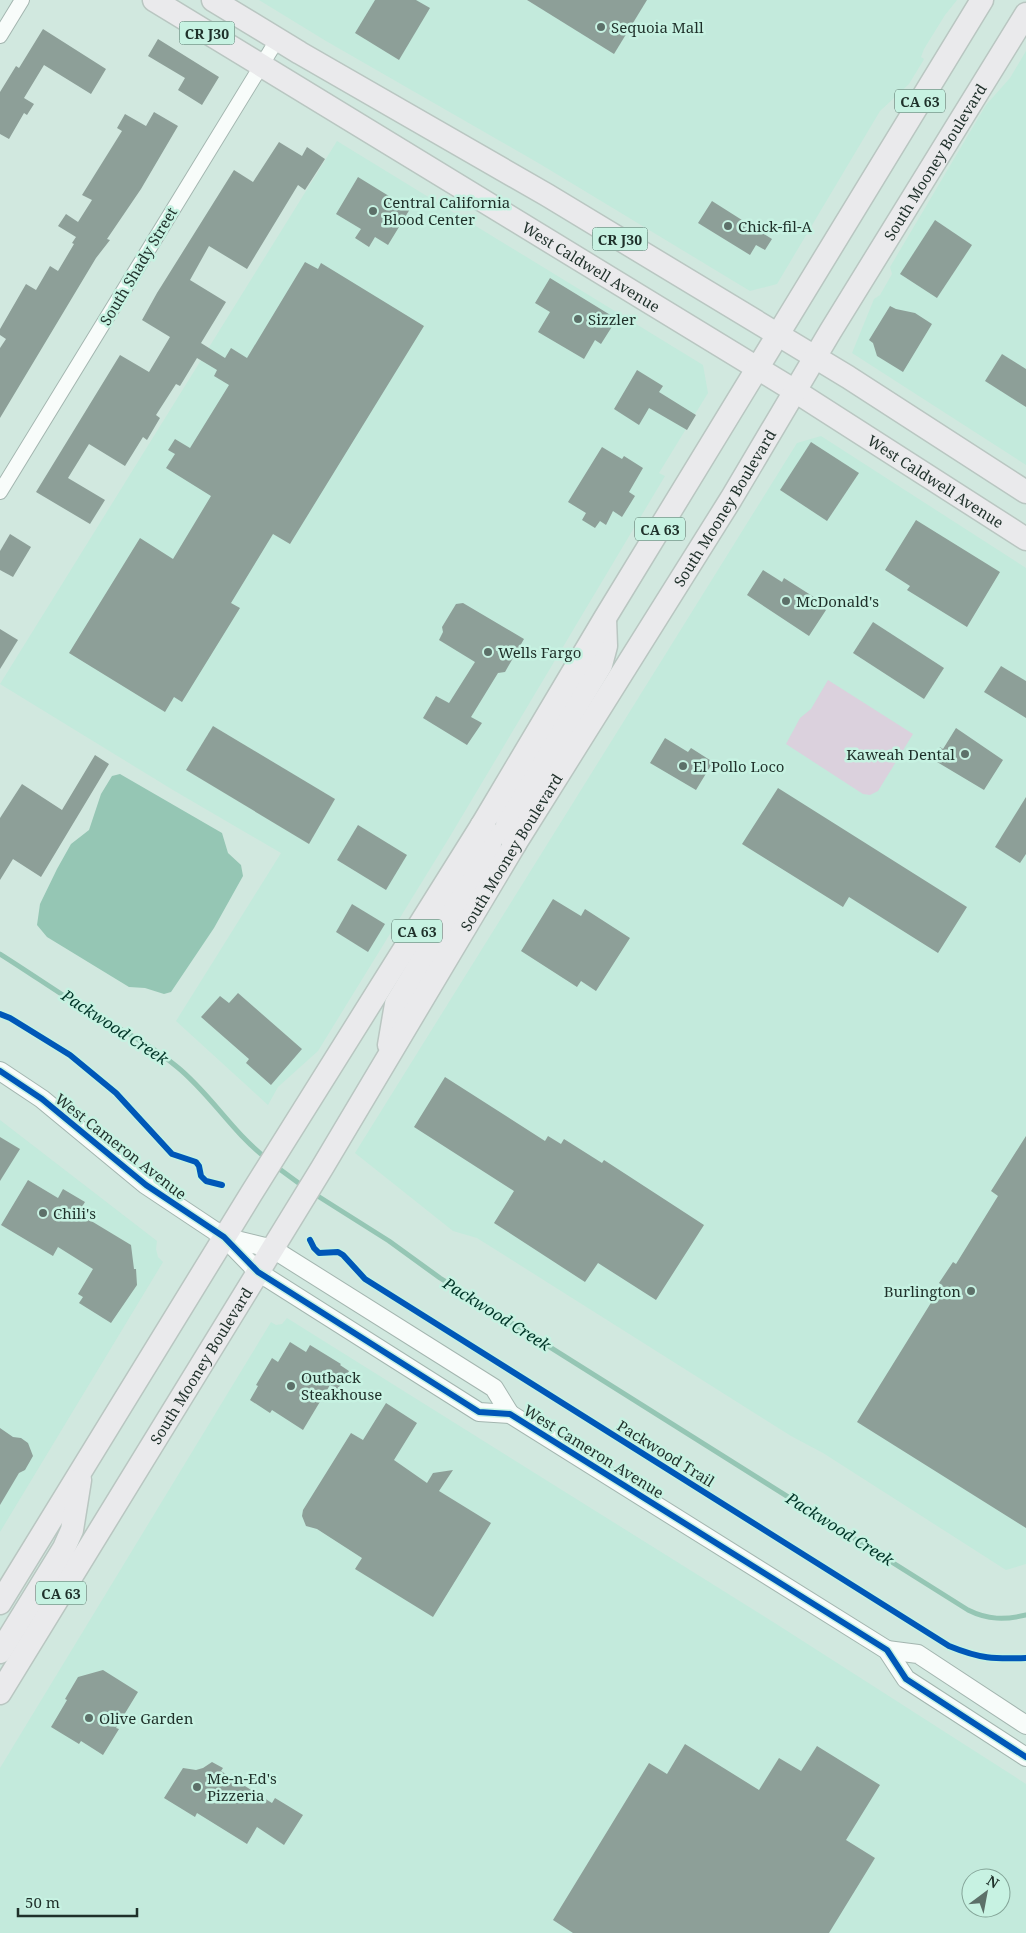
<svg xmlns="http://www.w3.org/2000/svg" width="1026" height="1933" font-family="'Noto Serif',serif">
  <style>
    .built { fill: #c3eadc; fill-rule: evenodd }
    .green { fill: #dbd1dd }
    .water { fill: #95c6b4 }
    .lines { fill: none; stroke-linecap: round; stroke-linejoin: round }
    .stream { stroke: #95c6b4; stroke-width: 5 }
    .building { fill: #8d9f98 }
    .minor-casing { stroke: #a3b5af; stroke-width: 16 }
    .tertiary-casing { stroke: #a3b5af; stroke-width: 20 }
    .primary-casing { stroke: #b9c6c1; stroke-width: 25 }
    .minor { stroke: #f8fcfa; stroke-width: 14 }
    .tertiary { stroke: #f8fcfa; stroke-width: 18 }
    .primary { stroke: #eaeaec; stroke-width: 22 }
    .cycleway-casing { stroke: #c7f2e2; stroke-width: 9 }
    .cycleway { stroke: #0057b8; stroke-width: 6 }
    .poi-dot { fill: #5d7069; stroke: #c7f2e2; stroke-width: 2 }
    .labels { text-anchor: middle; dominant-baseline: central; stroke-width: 5; stroke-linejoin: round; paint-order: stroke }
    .shield { fill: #c7f2e2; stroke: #516a61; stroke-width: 1 }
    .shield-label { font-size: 14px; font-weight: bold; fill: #1f302a }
    .poi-label { font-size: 15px; fill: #1f302a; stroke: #c7f2e2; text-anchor: start }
    .street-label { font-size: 15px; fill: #1f302a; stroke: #c7f2e2 }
    .water-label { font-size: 16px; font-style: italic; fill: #003628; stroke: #c7f2e2 }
  </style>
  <rect width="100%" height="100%" fill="#d1e8df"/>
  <g class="built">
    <polygon points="259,0 957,0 945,15 924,49 921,57 924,59 923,61 909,84 880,111 777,284 750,291 540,164 326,41"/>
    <polygon points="1026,51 1026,465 852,353 874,299 880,295 892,274 890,267 986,105 1010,78"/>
    <polygon points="337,141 703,365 708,393 659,473 665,476 449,838 318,1051 278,1087 268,1105 176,1021 281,853 173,790 0,684"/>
    <polygon points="821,436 1026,568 1026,1564 1006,1570 823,1453 791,1436 477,1238 453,1231 355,1153 797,443"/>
    <polygon points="0,1120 157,1241 156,1249 158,1257 163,1262 0,1532"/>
    <path d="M287 1318 781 1627 1026 1784V1933H0V1768L271 1322 276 1325 282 1324ZM971 1878H1001V1908H971Z"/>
  </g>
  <polygon class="green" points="828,680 913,734 878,791 870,795 863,794 786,744 800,718 811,709"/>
  <polygon class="water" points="120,774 222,833 228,853 241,865 243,876 214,928 171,992 164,994 145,988 129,987 47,937 37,925 40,904 57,869 71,844 89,830 101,794 112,776"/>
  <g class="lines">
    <g class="stream">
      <path d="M0 954C27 971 53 989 80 1006 112 1025 147 1042 176 1066 210 1093 231 1131 266 1158"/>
      <polyline points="274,1165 304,1187"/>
      <path d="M313 1193 389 1241 440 1278 968 1610C988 1620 1005 1620 1026 1615"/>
    </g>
  </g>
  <g class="building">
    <polygon points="375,0 416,0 430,8 399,60 355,33"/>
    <polygon points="527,0 647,0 614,54"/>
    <polygon points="43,29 106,69 91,94 44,65 24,98 34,104 27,115 24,113 9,139 0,134 0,92 16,66 19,68"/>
    <polygon points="158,39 219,77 202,105 178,90 185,78 148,56"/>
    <polygon points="154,112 178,126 141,189 107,239 110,240 96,258 0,418 0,348 6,339 0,335 0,329 26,284 36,290 50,266 58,271 74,244 72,243 76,237 58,226 66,214 78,222 92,200 82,195 122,131 117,128 125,114 146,126"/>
    <polygon points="279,142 302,156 307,147 325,159 305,190 298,185 247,269 209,246 190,280 226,302 201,343 225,358 231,348 247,358 305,262 318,269 321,263 424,326 290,544 273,534 231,603 240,608 182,702 174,697 165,712 69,653 140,538 173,559 211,496 166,468 175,454 168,450 175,439 190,448 229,385 214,376 217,370 197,358 180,386 176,384 156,415 160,418 147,440 143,437 125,466 89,444 68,478 105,500 90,524 36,492 120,355 149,372 170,337 142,320 157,293 234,170 253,182"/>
    <polygon points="358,177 410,209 388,245 375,237 369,247 355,238 361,229 336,214"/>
    <polygon points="712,201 772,239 765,250 756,245 750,255 698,223"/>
    <polygon points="935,220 972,245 937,298 900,274"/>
    <polygon points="550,278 612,316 608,323 613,325 601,344 595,340 584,359 538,332 550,312 535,303"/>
    <polygon points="890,306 896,309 915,313 932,324 903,372 877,356 873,343 869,340"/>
    <polygon points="1002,354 1026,369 1026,407 985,381"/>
    <polygon points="637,370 663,386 659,392 696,415 687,430 649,408 639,425 614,409"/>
    <polygon points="811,442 859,473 827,521 780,490"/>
    <polygon points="602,447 622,459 624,456 643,468 629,492 635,496 622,517 613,511 606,525 600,521 595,528 582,520 586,513 568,502"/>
    <polygon points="916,520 1000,572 967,627 907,590 910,586 885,570"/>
    <polygon points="10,534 31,547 13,577 0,570 0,551"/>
    <polygon points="763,570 782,582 784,578 817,599 815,603 826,610 809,636 747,595"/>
    <polygon points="463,603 524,639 505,672 498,673 471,717 482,723 467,745 423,718 436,696 449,703 475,662 439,640 443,632 442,627 456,604"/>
    <polygon points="873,622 944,668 924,699 853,653"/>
    <polygon points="0,629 18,640 0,669"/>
    <polygon points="1001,666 1026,681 1026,718 984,692"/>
    <polygon points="213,726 335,799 309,844 186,770"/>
    <polygon points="956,728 1003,760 984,790 932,759 940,747 943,749"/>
    <polygon points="665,738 688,752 691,748 713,762 696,790 650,763"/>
    <polygon points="95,755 109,764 41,877 13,859 0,880 0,818 22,784 62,810"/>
    <polygon points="778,788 967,907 938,953 849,897 843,907 742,844"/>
    <polygon points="1026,797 1026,854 1020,863 995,847"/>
    <polygon points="358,825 407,855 386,890 337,860"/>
    <polygon points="553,899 581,916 585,909 630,938 596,991 581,981 577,987 521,951"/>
    <polygon points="352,904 385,924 368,952 336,932"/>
    <polygon points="238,993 302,1049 271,1085 246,1063 249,1059 201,1017 220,996 229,1003"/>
    <polygon points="445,1077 545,1141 548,1136 561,1144 564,1139 602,1163 604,1160 704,1225 656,1300 598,1263 585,1282 494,1223 514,1191 414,1127"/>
    <polygon points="1026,1136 1026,1528 857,1422 942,1285 939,1283 953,1262 956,1264 998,1196 991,1191"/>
    <polygon points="0,1137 20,1149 0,1181"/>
    <polygon points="28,1180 58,1198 63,1189 85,1202 78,1213 131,1245 134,1269 136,1269 137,1285 111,1323 79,1303 83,1297 78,1294 93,1269 58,1247 53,1256 1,1225"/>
    <polygon points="290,1342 306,1352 310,1345 341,1364 340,1365 349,1371 338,1389 330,1385 303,1430 272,1410 270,1413 250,1400 258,1386 256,1385 272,1358 278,1362"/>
    <polygon points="386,1403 417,1423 394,1460 427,1483 433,1473 453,1470 439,1491 491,1523 433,1617 355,1569 362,1558 317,1529 306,1526 302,1516 303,1510 351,1433 363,1440"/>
    <polygon points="0,1428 13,1437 21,1438 28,1443 33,1456 25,1470 19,1473 0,1505"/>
    <polygon points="103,1670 138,1692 116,1728 119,1729 103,1755 81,1741 79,1744 51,1727 67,1700 65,1699 78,1677"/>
    <polygon points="685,1744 759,1790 779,1758 801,1771 817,1746 880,1785 846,1840 875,1858 829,1933 573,1933 553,1920 649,1763 667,1774"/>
    <polygon points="212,1762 223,1768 221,1771 272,1803 275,1798 303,1815 284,1845 257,1827 247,1844 197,1813 195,1817 164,1798 183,1768 196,1770 203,1768"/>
  </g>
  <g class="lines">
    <defs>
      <g id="minor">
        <polyline points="0,36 22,0"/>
        <polyline points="0,492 277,40"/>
      </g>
      <g id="tertiary">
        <polyline points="0,1071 42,1099 146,1185 224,1237 258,1272 479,1412 510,1414 887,1650 906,1679 1026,1757"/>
        <polyline points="224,1237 273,1249 494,1388 510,1414"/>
        <polyline points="887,1650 918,1654 1026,1725"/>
      </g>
      <g id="primary">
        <path id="s1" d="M154 0 795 391 1026 539"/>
        <polyline points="213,0 300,53 547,195 848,377 1026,492"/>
        <path d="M515 844C509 837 505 829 508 819L601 665 606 646 605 619"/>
        <path d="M389 1045 396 1004 489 850C492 840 490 833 482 825"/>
        <polyline points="0,1603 251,1194 482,825 605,618 982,0"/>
        <polyline points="0,1652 64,1548 72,1530 80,1480"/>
        <path id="s2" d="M0 1693 322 1168 515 844 731 499 830 332 1026 14"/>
      </g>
    </defs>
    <use href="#minor" class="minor-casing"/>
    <use href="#tertiary" class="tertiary-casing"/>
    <use href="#primary" class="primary-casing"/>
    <use href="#minor" class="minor"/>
    <use href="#tertiary" class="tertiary"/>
    <use href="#primary" class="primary"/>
    <defs>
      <g id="cycleway">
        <polyline points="0,1014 10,1018 70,1055 116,1093 172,1154 196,1162 199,1166 201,1176 206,1181 222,1185"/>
        <polyline points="0,1071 42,1099 146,1185 224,1237 258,1272 479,1412 510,1414 887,1650 906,1679 1026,1757"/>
        <path d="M310 1240 314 1248 319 1253 338 1252 343 1255 365 1279 949 1646C981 1659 993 1659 1026 1658"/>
      </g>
    </defs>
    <use href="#cycleway" class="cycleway-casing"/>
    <use href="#cycleway" class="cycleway"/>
  </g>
  <g class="poi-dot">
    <circle cx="601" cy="27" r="5"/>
    <circle cx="373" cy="211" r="5"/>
    <circle cx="728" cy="226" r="5"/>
    <circle cx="578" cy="319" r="5"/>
    <circle cx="786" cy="601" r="5"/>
    <circle cx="488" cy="652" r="5"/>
    <circle cx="965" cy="754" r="5"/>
    <circle cx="683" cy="766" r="5"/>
    <circle cx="43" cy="1213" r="5"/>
    <circle cx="971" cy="1291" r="5"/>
    <circle cx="291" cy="1386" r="5"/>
    <circle cx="89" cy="1718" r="5"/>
    <circle cx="197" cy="1787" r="5"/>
  </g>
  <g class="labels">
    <g class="shield">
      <rect x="179.5" y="21.5" width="55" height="23" rx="4"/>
      <rect x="895" y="89.5" width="50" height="23" rx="4"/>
      <rect x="592.5" y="227.5" width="55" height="23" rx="4"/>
      <rect x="635" y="517.5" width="50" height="23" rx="4"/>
      <rect x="392" y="919.5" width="50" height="23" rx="4"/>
      <rect x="36" y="1581.5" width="50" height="23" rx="4"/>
    </g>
    <g class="shield-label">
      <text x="207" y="33">CR J30</text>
      <text x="920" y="101">CA 63</text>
      <text x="620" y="239">CR J30</text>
      <text x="660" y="529">CA 63</text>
      <text x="417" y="931">CA 63</text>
      <text x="61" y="1593">CA 63</text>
    </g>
    <g class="poi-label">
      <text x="611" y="27">Sequoia Mall</text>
      <text x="383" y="202">Central California<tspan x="383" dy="17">Blood Center</tspan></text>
      <text x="738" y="226">Chick-fil-A</text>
      <text x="588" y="319">Sizzler</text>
      <text x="796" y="601">McDonald's</text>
      <text x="498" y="652">Wells Fargo</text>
      <text x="955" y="754" text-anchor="end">Kaweah Dental</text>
      <text x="693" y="766">El Pollo Loco</text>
      <text x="53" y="1213">Chili's</text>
      <text x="961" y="1291" text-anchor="end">Burlington</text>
      <text x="301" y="1377">Outback<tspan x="301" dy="17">Steakhouse</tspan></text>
      <text x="99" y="1718">Olive Garden</text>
      <text x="207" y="1778">Me-n-Ed's<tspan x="207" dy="17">Pizzeria</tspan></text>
    </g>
    <g class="street-label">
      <text stroke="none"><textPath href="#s2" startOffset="1794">South Mooney Boulevard</textPath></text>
      <text transform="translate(138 266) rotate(-59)">South Shady Street</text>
      <text stroke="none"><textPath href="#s1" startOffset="512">West Caldwell Avenue</textPath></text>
      <text stroke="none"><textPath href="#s1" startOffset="918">West Caldwell Avenue</textPath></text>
      <text stroke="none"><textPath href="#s2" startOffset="1389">South Mooney Boulevard</textPath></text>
      <text stroke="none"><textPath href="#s2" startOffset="984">South Mooney Boulevard</textPath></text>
      <text transform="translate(121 1146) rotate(38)">West Cameron Avenue</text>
      <text stroke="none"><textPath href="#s2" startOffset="384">South Mooney Boulevard</textPath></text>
      <text transform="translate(594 1451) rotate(32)">West Cameron Avenue</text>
      <text transform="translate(666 1453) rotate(32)">Packwood Trail</text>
    </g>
    <g class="water-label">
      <text transform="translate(115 1027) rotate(33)">Packwood Creek</text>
      <text transform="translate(497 1314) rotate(32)">Packwood Creek</text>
      <text transform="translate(840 1529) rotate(32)">Packwood Creek</text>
    </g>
  </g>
  <g transform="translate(986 1893) rotate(32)"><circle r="24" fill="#c7f2e2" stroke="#84a498"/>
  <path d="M0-4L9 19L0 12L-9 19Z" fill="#5d7069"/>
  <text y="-8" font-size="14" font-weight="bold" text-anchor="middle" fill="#1f302a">N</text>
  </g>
  <path d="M18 1908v8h119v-8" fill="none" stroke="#1f302a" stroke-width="2.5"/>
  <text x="25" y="1908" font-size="15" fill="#1f302a" stroke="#c7f2e2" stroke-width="4" paint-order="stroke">50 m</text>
</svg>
